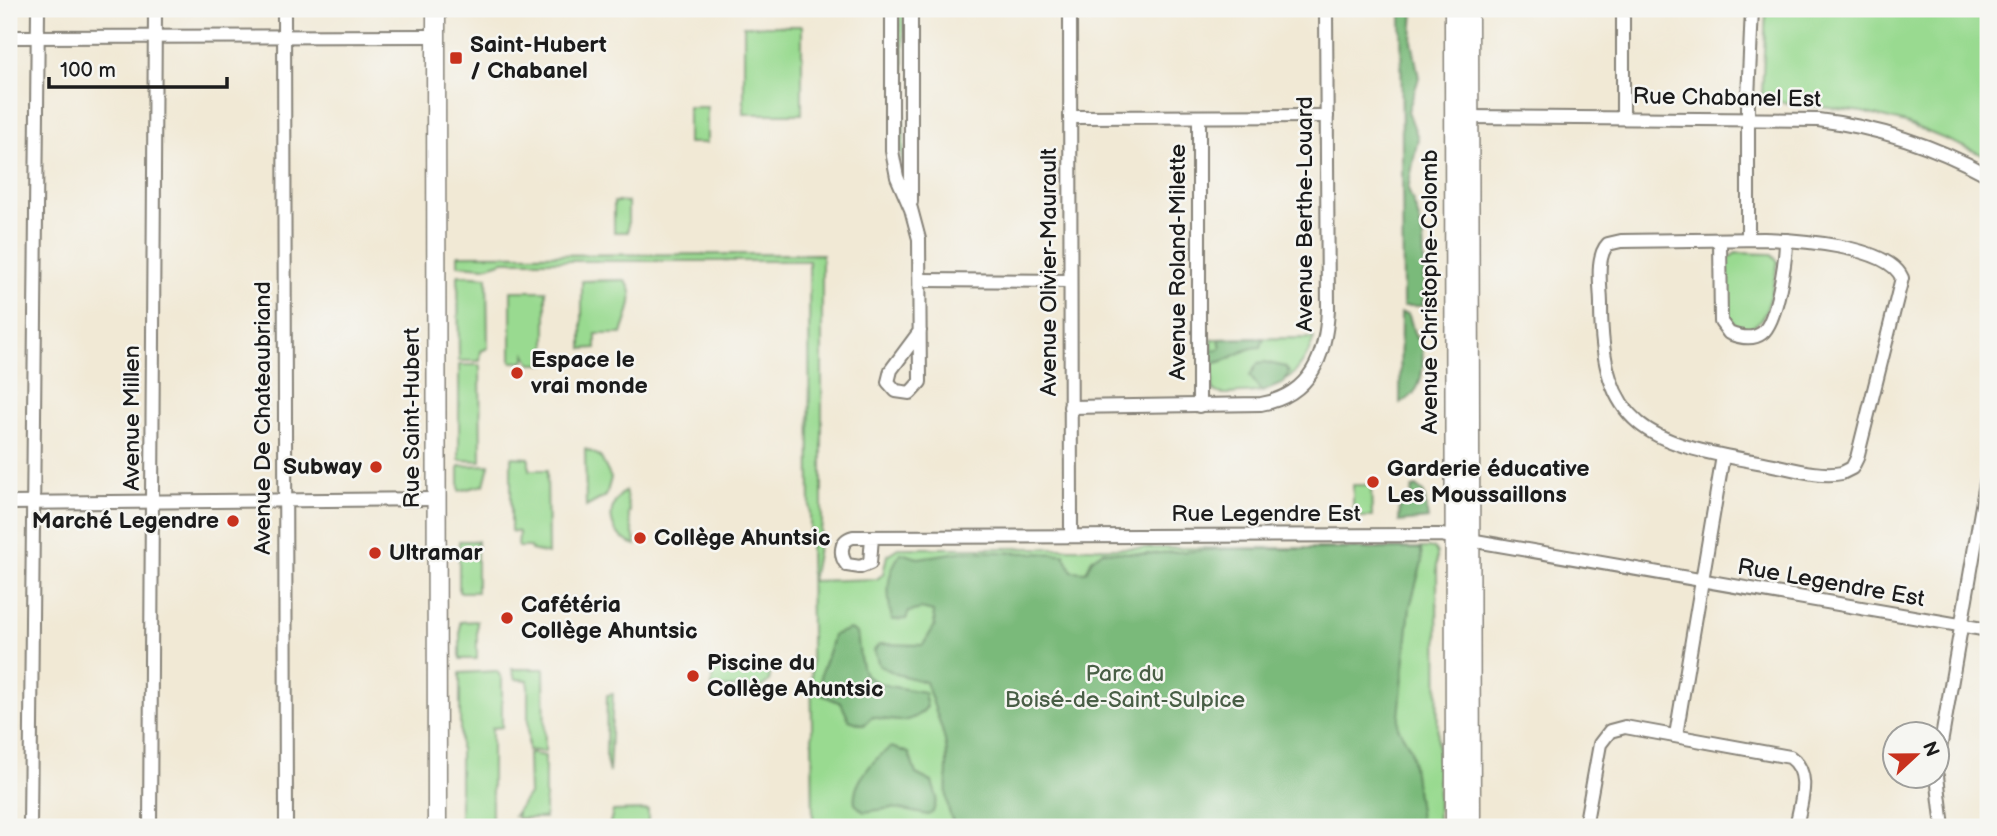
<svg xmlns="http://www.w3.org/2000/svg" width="1997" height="836" font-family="'Balsamiq Sans',sans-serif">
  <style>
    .green { fill: #99da90; stroke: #5a7b56; stroke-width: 2 }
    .forest { fill: #7aba7a; stroke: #4b6b4b; stroke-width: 2 }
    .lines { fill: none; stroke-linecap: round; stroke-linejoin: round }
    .minor-casing { stroke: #868278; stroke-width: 16 }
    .secondary-casing { stroke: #868278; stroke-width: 21 }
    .minor { stroke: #fff; stroke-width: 12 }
    .secondary { stroke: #fff; stroke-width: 18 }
    .poi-dot { fill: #c8321e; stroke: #f6f6f2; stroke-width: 2.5 }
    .labels { text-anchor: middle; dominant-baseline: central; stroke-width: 5; stroke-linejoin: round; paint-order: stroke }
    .poi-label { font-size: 23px; font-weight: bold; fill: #1c1c1c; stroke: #f6f6f2; text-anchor: start }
    .street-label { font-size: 23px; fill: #1c1c1c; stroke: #f6f6f2 }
    .park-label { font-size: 23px; fill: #485e45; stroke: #f6f6f2 }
  </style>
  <rect width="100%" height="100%" fill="#f6f6f2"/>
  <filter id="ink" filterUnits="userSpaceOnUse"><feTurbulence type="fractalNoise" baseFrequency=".0143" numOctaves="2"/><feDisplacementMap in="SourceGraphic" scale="14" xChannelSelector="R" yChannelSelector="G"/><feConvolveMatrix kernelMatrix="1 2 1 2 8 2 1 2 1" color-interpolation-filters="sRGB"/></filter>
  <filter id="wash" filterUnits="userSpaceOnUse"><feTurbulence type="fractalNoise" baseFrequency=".00686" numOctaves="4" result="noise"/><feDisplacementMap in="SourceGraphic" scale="28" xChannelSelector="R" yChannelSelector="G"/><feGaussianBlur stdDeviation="1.57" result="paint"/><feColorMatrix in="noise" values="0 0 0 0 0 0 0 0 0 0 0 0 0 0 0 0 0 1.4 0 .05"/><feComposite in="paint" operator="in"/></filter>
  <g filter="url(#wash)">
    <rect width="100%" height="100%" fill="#f1e9d5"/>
    <g class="green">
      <polygon points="899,9 904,9 904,172 899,143"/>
      <polygon points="1766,9 1988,12 1988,157 1906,123 1862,112 1765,100 1762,94"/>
      <rect x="744" y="26" width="58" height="88"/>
      <rect x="688" y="107" width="19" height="36"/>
      <rect x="614" y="202" width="14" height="30"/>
      <path d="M1736 253 1771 254 1778 262C1772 284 1770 338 1736 326L1727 313V259Z"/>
      <polygon points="822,254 822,523 820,536 810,537 809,261 504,261 485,267 458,265 458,255"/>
      <polygon points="458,275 487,277 488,348 481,351 480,361 459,361"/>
      <path d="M624 280C640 293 626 318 622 334H596V348L582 349V281Z"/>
      <polygon points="511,291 546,291 546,364 531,364 526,354 524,362 511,362"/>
      <path d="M1314 338C1302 375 1279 393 1240 393 1231 394 1220 396 1213 390L1212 339Z"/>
      <polygon points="459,365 480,365 481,461 459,460"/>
      <polygon points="585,449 600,456 611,478 606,496 586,507"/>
      <polygon points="511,457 529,458 529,470 547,470 548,554 531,550 530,547 518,547 519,532 511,531"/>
      <polygon points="489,465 484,485 459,491 459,466"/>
      <polygon points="1353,485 1371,485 1372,517 1353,517"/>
      <path d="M625 491 630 512 628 513 636 545C610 538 602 508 625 491Z"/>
      <rect x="459" y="541" width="18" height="51"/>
      <polygon points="810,541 819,541 812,581 877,579 883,574 887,555 898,548 1434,548 1437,553 1438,827 813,827"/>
      <polygon points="477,621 477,659 460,659 460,622"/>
      <polygon points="712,668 765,668 771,670 769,681 762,687 712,688"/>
      <polygon points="512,669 544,669 545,752 528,750 528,680 515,679"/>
      <polygon points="497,671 502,679 502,727 492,728 492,827 460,827 460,673"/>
      <polygon points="613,694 609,773 606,760 607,695"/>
      <polygon points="528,753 545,756 545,818 517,818 517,813 513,817 529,794"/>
      <polygon points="648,810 648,827 609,827 613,811"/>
    </g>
    <g class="forest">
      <path d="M1401 9H1414L1412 41 1419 78 1408 111 1418 138 1408 189C1413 203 1419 216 1422 231 1426 255 1423 282 1423 306H1403Z"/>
      <path d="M1401 313 1408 314C1414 325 1411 336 1422 344 1424 366 1424 394 1400 403Z"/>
      <path d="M1264 338 1261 347C1242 347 1230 363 1212 363L1211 351 1221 348 1219 339Z"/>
      <polygon points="1264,362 1286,367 1289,372 1284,383 1262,392 1250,376 1258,363"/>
      <polygon points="1417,487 1424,493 1428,519 1399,522 1400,502 1410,501 1412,488"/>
      <path d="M1226 549H1421L1422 562 1410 607 1398 727 1411 749 1421 827H956C940 804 950 773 946 746 942 724 932 703 926 682L896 674 879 665 874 650 880 644 923 645 935 625 933 612 921 609 909 612 906 619 892 620C887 595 885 574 901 553L918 558 966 551 1064 554 1072 571 1086 572 1092 559 1103 551 1144 554Z"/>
      <path d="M850 629 857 633C859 645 859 661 864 672 870 686 909 689 924 692L927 707C910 727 894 721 872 717L864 725 849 720 841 703 822 695C815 675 830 655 833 635Z"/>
      <path d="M891 747 909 753 916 774 932 782 937 798 933 812 928 815 893 808 864 812 855 804C851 783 875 758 891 747Z"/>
    </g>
  </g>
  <g filter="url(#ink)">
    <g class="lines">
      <defs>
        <g id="minor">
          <polyline points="284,9 286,827"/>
          <polyline points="892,9 892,151 897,177 911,209 919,239 920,382 910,393 896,391 888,382 891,370 920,331"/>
          <polyline points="911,9 911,202"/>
          <polyline points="1070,9 1071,536"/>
          <polyline points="1623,9 1623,117"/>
          <polyline points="9,37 436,36"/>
          <polyline points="1070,117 1327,116"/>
          <path d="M1463 117 1818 120C1878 127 1935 146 1988 175"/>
          <polyline points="1748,239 1748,98 1752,9"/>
          <path d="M1764 239C1795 240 1888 245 1902 278L1857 458 1852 468 1842 473C1817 478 1784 466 1758 462 1649 443 1601 429 1601 305 1601 287 1595 257 1608 244L1621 241Z"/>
          <path d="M1720 240 1721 322 1729 333C1739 337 1753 340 1762 333 1777 322 1786 259 1786 240"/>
          <polyline points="920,280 1070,281"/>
          <polyline points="1199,406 1199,117"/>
          <path d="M1070 407 1261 404C1311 395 1326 356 1328 309L1326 9"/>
          <polyline points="9,503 437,499"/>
          <path d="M872 537 870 563 860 567 847 565C839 555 840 540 853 537L1441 535 1988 630"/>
          <polyline points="1676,735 1723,456"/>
          <polyline points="1938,761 1988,471"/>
          <polyline points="1937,776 1943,827"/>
          <polyline points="30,827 38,9"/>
          <polyline points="150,827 155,9"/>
          <path d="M1585 827 1600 744 1610 731 1625 727 1790 757C1813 773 1800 804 1796 827"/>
        </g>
        <g id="secondary">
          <polyline points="436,9 437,827"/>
          <polyline points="1454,9 1455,827"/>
          <polyline points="1469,9 1471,827"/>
        </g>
      </defs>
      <use href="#minor" class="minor-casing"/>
      <use href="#secondary" class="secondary-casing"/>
      <use href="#minor" class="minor"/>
      <use href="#secondary" class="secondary"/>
    </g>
  </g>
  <g class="poi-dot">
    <rect x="449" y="51" width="14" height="14" rx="3.5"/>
    <circle cx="517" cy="373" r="7"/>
    <circle cx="376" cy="467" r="7"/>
    <circle cx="1373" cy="482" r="7"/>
    <circle cx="233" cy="521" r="7"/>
    <circle cx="640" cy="538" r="7"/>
    <circle cx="375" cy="553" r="7"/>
    <circle cx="507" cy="618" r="7"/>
    <circle cx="693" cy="676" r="7"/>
  </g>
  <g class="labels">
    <g class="poi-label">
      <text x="470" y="45">Saint-Hubert<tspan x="470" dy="26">/ Chabanel</tspan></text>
      <text x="531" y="360">Espace le<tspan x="531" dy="26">vrai monde</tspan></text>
      <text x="362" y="467" text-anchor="end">Subway</text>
      <text x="1387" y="469">Garderie éducative<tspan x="1387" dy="26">Les Moussaillons</tspan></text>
      <text x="219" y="521" text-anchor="end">Marché Legendre</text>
      <text x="654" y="538">Collège Ahuntsic</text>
      <text x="389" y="553">Ultramar</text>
      <text x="521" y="605">Cafétéria<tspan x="521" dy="26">Collège Ahuntsic</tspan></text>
      <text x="707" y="663">Piscine du<tspan x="707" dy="26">Collège Ahuntsic</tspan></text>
    </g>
    <g class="street-label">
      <text transform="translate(1727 98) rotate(1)">Rue Chabanel Est</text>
      <text transform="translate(1305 214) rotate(-90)">Avenue Berthe-Louard</text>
      <text transform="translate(1178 262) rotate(-90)">Avenue Roland-Milette</text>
      <text transform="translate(1049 272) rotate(-90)">Avenue Olivier-Maurault</text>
      <text transform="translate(1430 292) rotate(-90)">Avenue Christophe-Colomb</text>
      <text transform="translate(132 418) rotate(-90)">Avenue Millen</text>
      <text transform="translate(263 418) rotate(-90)">Avenue De Chateaubriand</text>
      <text transform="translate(412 418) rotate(-90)">Rue Saint-Hubert</text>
      <text x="1266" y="514">Rue Legendre Est</text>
      <text transform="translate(1831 583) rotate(10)">Rue Legendre Est</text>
    </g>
    <g class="park-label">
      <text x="1125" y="674">Parc du<tspan x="1125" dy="26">Boisé-de-Saint-Sulpice</tspan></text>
    </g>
  </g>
  <rect width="1997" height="836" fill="none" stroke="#f6f6f2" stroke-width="35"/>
  <g transform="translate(1916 755) rotate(68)"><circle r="33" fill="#f6f6f2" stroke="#9f9f9c" stroke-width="2"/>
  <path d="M0-5L12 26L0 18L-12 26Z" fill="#c8321e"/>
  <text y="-10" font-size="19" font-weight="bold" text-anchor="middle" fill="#1c1c1c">N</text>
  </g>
  <path d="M49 77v10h178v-10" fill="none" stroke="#1c1c1c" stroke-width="3.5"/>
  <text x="60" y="77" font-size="21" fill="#1c1c1c" stroke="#f6f6f2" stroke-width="5" paint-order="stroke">100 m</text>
</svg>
